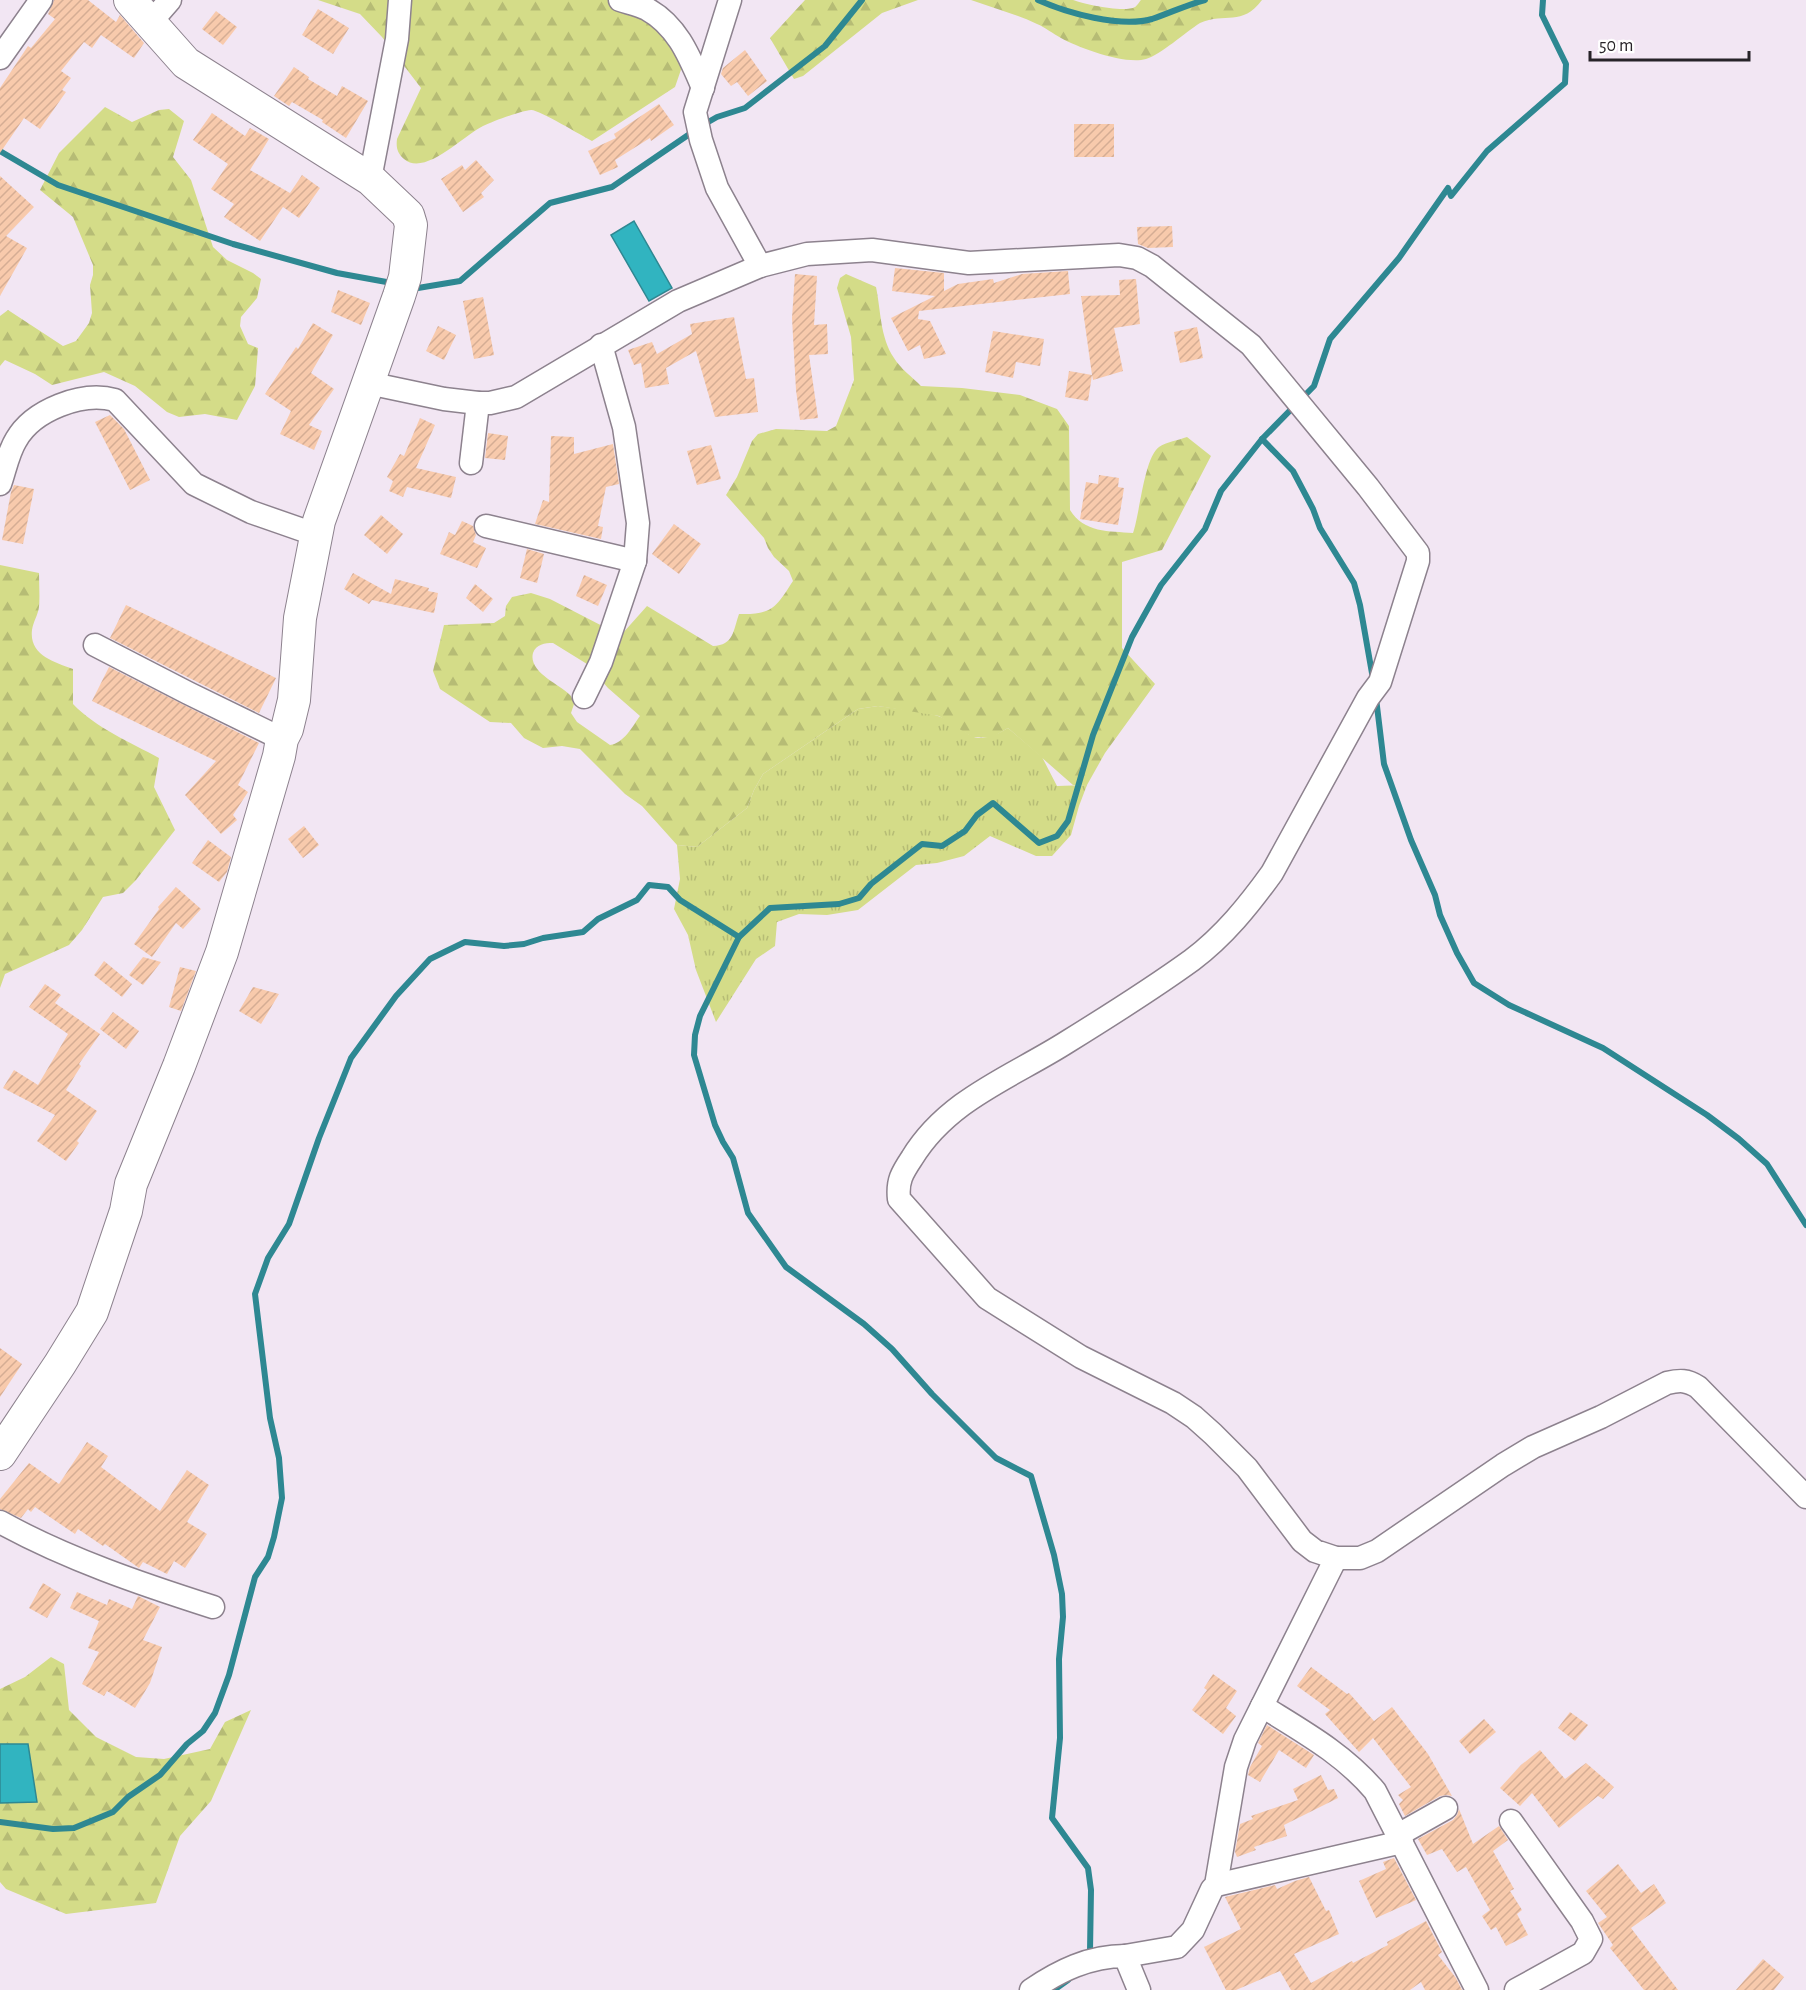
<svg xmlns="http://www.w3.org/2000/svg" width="1806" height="1990" font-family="'Alegreya Sans',sans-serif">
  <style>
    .grass { fill: url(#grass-tufts) }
    .forest { fill: url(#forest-firs); fill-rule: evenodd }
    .water { fill: #31b4c0; stroke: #2e8892; stroke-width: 1.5 }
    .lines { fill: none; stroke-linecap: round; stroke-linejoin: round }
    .stream { stroke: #2e8892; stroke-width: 6 }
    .building { fill: url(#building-hatch) }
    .street-casing { stroke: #8d828e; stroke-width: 25 }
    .secondary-casing { stroke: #8d828e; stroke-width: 34 }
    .street { stroke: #fff; stroke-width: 22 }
    .secondary { stroke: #fff; stroke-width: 32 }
  </style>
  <defs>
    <pattern id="grass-tufts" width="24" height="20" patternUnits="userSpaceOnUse" patternTransform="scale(1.5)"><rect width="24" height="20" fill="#d4dc88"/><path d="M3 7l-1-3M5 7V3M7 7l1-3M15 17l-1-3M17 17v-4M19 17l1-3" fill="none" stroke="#b6bc75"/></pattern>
    <pattern id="forest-firs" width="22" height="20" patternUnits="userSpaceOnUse" patternTransform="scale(1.5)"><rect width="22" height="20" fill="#d4dc88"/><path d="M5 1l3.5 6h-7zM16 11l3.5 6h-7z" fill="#b6bc75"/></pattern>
    <pattern id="building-hatch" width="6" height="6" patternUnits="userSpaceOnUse" patternTransform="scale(1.5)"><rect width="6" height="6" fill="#f8caac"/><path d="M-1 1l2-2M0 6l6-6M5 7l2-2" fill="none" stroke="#d5ad94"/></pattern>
  </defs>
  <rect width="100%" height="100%" fill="#f2e6f3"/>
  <path class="grass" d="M878 706C897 709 919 710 938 716 971 727 967 752 1008 728L1042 757 1057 786 1087 785 1079 806 1071 835 1052 856H1036L990 836 964 856 937 863 916 865 858 910 827 915 799 914 777 922 775 946 756 959 716 1022 696 970 688 935 674 909 680 879 677 845 697 847 747 808 754 790 763 774 858 709Z"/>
  <g class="forest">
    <path d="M318 0H634L684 61 675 87 592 141C582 136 538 109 531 110 521 111 493 121 483 126 464 135 425 177 404 159 397 153 396 147 397 139L421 88 382 37 360 14Z"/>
    <polygon points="805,0 918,0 882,13 803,76 794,79 770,38"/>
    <path d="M971 0H1073C1084 4 1124 13 1135 7 1136 7 1140 1 1141 0H1262C1242 27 1225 12 1200 23 1186 32 1160 55 1146 59 1125 65 1079 48 1061 38 1053 34 1045 27 1037 24 1016 14 993 8 971 0Z"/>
    <polygon points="105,107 132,122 159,110 169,109 184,121 173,157 191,180 213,247 227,260 253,273 261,279 257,298 241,317 240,326 248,344 258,348 255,386 237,420 205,414 179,417 167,412 135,386 104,372 52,385 35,374 5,360 0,366 0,316 8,310 63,346 76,341 89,323 92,313 90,285 93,275 93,265 73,217 40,190 59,153"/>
    <path d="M846 274 876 287C881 311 880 337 894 358 900 368 912 377 921 386L962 388 1020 395 1057 409 1069 426 1070 510C1084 533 1109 531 1133 533 1140 513 1144 458 1159 447 1166 442 1179 440 1187 437L1211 456 1162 550 1122 562V648L1155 684 1105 753 1087 785H1073L1008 728 991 738 972 737 939 716 878 706 858 709 763 774 754 790 747 808 697 847 677 845 642 806 625 794 580 749 562 746 543 748 524 738 511 723 490 722 440 689 433 671 444 625 494 623 505 616 506 606 512 597 531 593 550 599 614 632 622 634 647 606 713 646C734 645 733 631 739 614 773 615 776 607 793 581L789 571 774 557 768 548 764 538 726 495 737 477 752 441 758 434 776 429 827 431 836 426 854 380 851 337 837 288 840 278ZM553 643 587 664 608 688 640 716C632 727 624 743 610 745L577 722 571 713 574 704C574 702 571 696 570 695 559 684 528 672 533 653 536 644 545 643 553 643Z"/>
    <path d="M0 565 39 573C39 584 40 596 39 607 38 615 33 622 32 630 29 655 54 662 73 669V704C96 728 130 742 159 758L154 787 175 830 136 880 123 893 103 897 82 930 69 945 5 974 0 988Z"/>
    <polygon points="51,1657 64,1664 69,1710 96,1737 136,1757 164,1759 210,1749 225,1722 251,1710 211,1801 180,1836 156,1903 66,1914 6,1889 0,1882 0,1803 37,1801 28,1744 0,1744 0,1689 25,1677"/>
  </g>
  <g class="water">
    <polygon points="634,221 672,288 649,301 611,235"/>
    <polygon points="0,1744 28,1744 37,1802 0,1803"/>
  </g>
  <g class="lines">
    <g class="stream">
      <path d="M1038 0C1067 13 1120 28 1152 19 1170 13 1186 5 1205 0"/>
      <polyline points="703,125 717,117 745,108 825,46 862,0"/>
      <polyline points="0,151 58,185 233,244 337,273 392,283"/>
      <polyline points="411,287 418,288 460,281 550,203 612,187 694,131"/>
      <polyline points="1262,439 1293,471 1313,509 1320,528 1354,583 1360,605 1373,679"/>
      <polyline points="1376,698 1384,764 1411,840 1435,895 1440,915 1457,953 1474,983 1509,1005 1603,1048 1707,1115 1739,1139 1767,1164 1806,1225"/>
      <polyline points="0,1822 53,1829 74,1828 113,1812 128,1797 160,1775 187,1744 203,1731 215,1713 229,1675 255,1577 268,1557 274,1537 282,1498 279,1458 270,1418 255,1294 268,1258 289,1224 319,1138 351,1058 396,996 430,959 465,942 504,946 524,944 543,938 583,932 598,919 637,900 649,885 668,887 680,900 739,937"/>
      <polyline points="1087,1955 1090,1951 1091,1890 1088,1868 1052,1818 1060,1738 1059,1659 1063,1617 1062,1594 1054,1555 1031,1476 996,1458 932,1394 892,1349 864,1324 786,1267 748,1213 733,1158 723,1142 715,1125 694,1055 695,1035 700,1016 739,937 770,908 839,904 859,898 871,884 922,844 942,846 965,831 977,815 993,803 1039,843 1057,836 1068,821 1093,735 1132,637 1161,585 1205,529 1221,491 1262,439 1314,386 1330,339 1399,258 1448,188 1451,196 1487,151 1565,83 1566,64 1542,15 1543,0"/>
      <polyline points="1054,1990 1068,1980"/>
    </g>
  </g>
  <g class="building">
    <polygon points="54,0 88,0 116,22 120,15 144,43 134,58 101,35 92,48 84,42 61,71 71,78 62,90 66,92 40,129 24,118 0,153 0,88 28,46 31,48 55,19 48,14"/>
    <polygon points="318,9 349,28 333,54 302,35"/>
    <polygon points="216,11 237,27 223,45 202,29"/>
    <polygon points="745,50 767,81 748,96 737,82 731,86 721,74 723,68"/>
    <polygon points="294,67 309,77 308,79 337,96 342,86 368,101 346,138 322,122 323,120 292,102 289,106 274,96"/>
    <polygon points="659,104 674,125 651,141 650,138 615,160 618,167 600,175 588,151 616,138 614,134"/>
    <polygon points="212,113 245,136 250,128 269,139 250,170 290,193 302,175 320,188 299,218 283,207 260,241 224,217 234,204 211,189 228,164 193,140"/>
    <rect x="1074" y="124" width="40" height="33"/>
    <polygon points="476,160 494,180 481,193 484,197 463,212 441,179 462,165 465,170"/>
    <polygon points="0,176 34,207 6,236 27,248 0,296"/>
    <polygon points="1172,226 1173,247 1148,248 1138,244 1137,227"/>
    <polygon points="895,268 944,273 944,291 958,284 993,279 994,283 1022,274 1068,271 1070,294 919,311 918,319 930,321 946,354 924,359 920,345 908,351 891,318 935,296 892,291"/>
    <polygon points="795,274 817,276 814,325 827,324 828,354 809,355 818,418 800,420 796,390 792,318"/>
    <polygon points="1136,279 1140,324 1114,328 1123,371 1093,380 1092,375 1088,401 1065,397 1069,371 1092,375 1081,296 1120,295 1119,280"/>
    <polygon points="338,290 370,303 361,325 331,312"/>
    <polygon points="483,297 494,355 474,359 463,301"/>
    <polygon points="734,317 746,379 754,378 758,412 715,417 696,351 666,368 669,384 645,388 641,363 634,365 628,350 652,342 657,354 692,334 690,324"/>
    <polygon points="313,323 333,335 311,373 334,389 309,425 322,431 314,450 280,434 291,411 265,394 296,347 298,349"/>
    <polygon points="438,326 456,335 444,360 426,351"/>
    <polygon points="1197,327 1203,358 1180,363 1174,332"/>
    <polygon points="993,331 1044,339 1040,366 1016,362 1013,378 985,372"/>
    <polygon points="110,415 124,429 150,480 130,490 95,422"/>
    <polygon points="420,418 435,425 416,468 456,477 451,498 407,487 403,497 389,491 393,481 387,477 400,454 404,456"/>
    <polygon points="488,433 508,436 505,460 485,458"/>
    <polygon points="551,436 574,437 574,454 613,444 619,484 606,487 598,526 603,527 601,539 535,524 543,500 549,502"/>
    <polygon points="711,445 721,479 697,485 687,451"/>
    <polygon points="1099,475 1119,478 1118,487 1124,488 1118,525 1080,519 1086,482 1098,484"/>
    <polygon points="14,485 34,489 23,544 2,540 11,492"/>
    <polygon points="381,515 403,534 387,554 364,535"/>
    <polygon points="462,521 473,526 476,535 473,542 486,548 477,568 440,554 449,532 455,535"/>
    <polygon points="674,524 701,544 679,574 652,554"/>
    <polygon points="527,549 544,554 537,583 520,578"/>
    <polygon points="353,573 391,594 395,579 429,588 428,591 438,593 434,613 372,600 369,604 344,589"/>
    <polygon points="584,575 607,585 598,606 576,596"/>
    <polygon points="475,584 493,599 483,612 466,598"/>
    <polygon points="126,605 276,678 259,713 110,638"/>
    <polygon points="109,667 259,743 238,785 248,792 233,815 237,820 221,834 185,795 216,761 92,701"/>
    <polygon points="304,826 319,845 303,858 288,839"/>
    <polygon points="208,840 231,857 227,872 219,882 192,863"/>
    <polygon points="176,887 201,909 183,929 176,923 152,957 134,944 159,909 158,907"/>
    <polygon points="143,957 161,962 143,985 129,975"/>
    <polygon points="104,961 132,984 122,997 94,975"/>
    <polygon points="180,967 196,971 181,1011 169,1007"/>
    <polygon points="45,984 61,995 55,1003 100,1034 79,1064 81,1066 66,1090 97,1111 77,1141 79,1143 66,1161 37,1141 55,1115 3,1088 14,1070 38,1085 68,1034 29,1007"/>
    <polygon points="253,987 279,994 261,1024 239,1011"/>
    <polygon points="113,1012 139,1031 126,1049 100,1029"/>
    <polygon points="0,1348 22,1364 0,1397"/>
    <polygon points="87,1442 108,1456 101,1467 160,1511 187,1470 209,1485 187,1522 207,1534 185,1568 174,1561 167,1574 143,1562 139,1568 105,1544 103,1546 78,1529 75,1534 35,1507 31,1512 28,1509 21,1518 0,1509 0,1499 29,1463 59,1484"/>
    <polygon points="43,1583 61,1594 47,1618 29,1608"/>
    <polygon points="77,1592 107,1605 109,1599 132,1609 138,1596 160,1607 143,1640 162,1647 150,1683 135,1708 107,1691 104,1696 82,1684 99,1652 88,1648 99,1621 70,1608"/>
    <polygon points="1311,1667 1347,1694 1349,1693 1374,1721 1392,1707 1428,1754 1452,1796 1447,1795 1440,1796 1405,1816 1399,1804 1403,1800 1398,1795 1411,1787 1373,1738 1359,1752 1325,1714 1330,1710 1297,1686"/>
    <polygon points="1213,1674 1237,1691 1226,1708 1236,1716 1223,1734 1192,1710 1207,1690 1204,1688"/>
    <polygon points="1570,1712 1588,1725 1575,1741 1558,1728"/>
    <polygon points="1484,1719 1496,1732 1470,1754 1459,1741"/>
    <polygon points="1267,1725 1314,1755 1306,1768 1279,1750 1260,1782 1248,1775 1250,1767 1262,1746 1258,1743"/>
    <polygon points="1540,1750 1565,1779 1586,1763 1614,1787 1603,1799 1598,1796 1559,1828 1532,1793 1520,1806 1500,1788 1521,1765"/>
    <polygon points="1321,1775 1328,1790 1334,1789 1338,1798 1284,1825 1287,1836 1254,1847 1256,1850 1237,1857 1235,1852 1240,1824 1253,1819 1251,1816 1298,1800 1293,1789"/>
    <polygon points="1459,1809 1473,1844 1499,1826 1508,1840 1493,1851 1514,1889 1510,1891 1522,1910 1517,1914 1528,1935 1506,1946 1496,1927 1491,1930 1482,1916 1490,1910 1466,1867 1457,1872 1442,1849 1427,1855 1418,1839 1453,1820 1457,1815"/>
    <polygon points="1394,1858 1416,1900 1376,1918 1359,1881 1386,1869 1383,1862"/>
    <polygon points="1618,1864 1641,1893 1654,1884 1666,1903 1631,1928 1678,1990 1644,1990 1610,1948 1613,1945 1598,1923 1607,1917 1586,1891"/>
    <polygon points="1309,1877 1326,1911 1329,1910 1339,1934 1294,1954 1311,1983 1352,1961 1353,1963 1388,1945 1387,1942 1426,1921 1442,1952 1438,1955 1456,1978 1462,1990 1425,1990 1421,1982 1410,1990 1291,1990 1280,1971 1236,1990 1226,1990 1204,1947 1241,1929 1225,1897 1275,1885 1277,1889 1295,1881"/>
    <polygon points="1763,1959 1784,1977 1774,1990 1736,1990"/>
  </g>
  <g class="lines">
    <defs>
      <g id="street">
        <path d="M620 0C629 3 638 5 647 9 678 26 690 58 703 88"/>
        <polyline points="730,0 695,112 701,140 717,188 760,266"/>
        <polyline points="150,23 170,0"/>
        <polyline points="0,58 41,0"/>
        <polyline points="370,179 397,39 400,0"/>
        <path d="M368 383 444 399 478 403H490L516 397 678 301 760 266 807 254 872 250 969 263 1119 255 1137 258 1152 266 1251 345 1368 487 1418 553V561L1380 682 1368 698 1272 873C1249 905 1224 936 1192 960 1152 989 1109 1016 1067 1042 1012 1077 948 1099 912 1158 902 1173 897 1181 899 1199L987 1298 1081 1357 1173 1403 1194 1417 1213 1434 1247 1468 1302 1541 1315 1551 1336 1558H1360L1377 1551 1503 1465 1533 1447 1601 1417 1667 1383C1680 1380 1687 1380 1698 1387L1806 1497"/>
        <polyline points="471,463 478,403"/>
        <path d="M0 484C5 470 8 453 16 440 33 410 82 391 115 400L194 484 251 512 317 535"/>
        <polyline points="486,526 635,561"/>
        <polyline points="95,645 188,693 282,739"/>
        <polyline points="584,697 601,662 635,561 638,523 624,427 601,345"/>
        <path d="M0 1522C67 1559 141 1584 213 1607"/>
        <path d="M1262 1706C1302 1731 1344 1754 1375 1791L1477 1990"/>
        <polyline points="1511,1821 1582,1921 1591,1939 1583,1953 1516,1990"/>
        <polyline points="1398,1835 1446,1808"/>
        <polyline points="1216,1885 1402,1842"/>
        <polyline points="1125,1956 1177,1947 1193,1930 1212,1889 1216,1885 1236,1767 1245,1740 1336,1558"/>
        <path d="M1031 1990C1059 1971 1089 1956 1125 1956L1139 1990"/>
      </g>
      <polyline id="secondary" points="0,1454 60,1364 92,1312 126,1211 131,1184 179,1066 222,952 279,756 282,739 287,729 294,700 300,618 319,521 399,296 405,277 411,225 408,215 370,179 186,63 130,0"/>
    </defs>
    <use href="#street" class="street-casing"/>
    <use href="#secondary" class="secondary-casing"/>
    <use href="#street" class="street"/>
    <use href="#secondary" class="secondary"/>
  </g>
  <path d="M1590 51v9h159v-9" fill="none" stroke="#272328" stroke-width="3"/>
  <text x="1599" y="51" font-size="18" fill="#272328" stroke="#ffffff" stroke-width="4.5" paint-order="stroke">50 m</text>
</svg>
